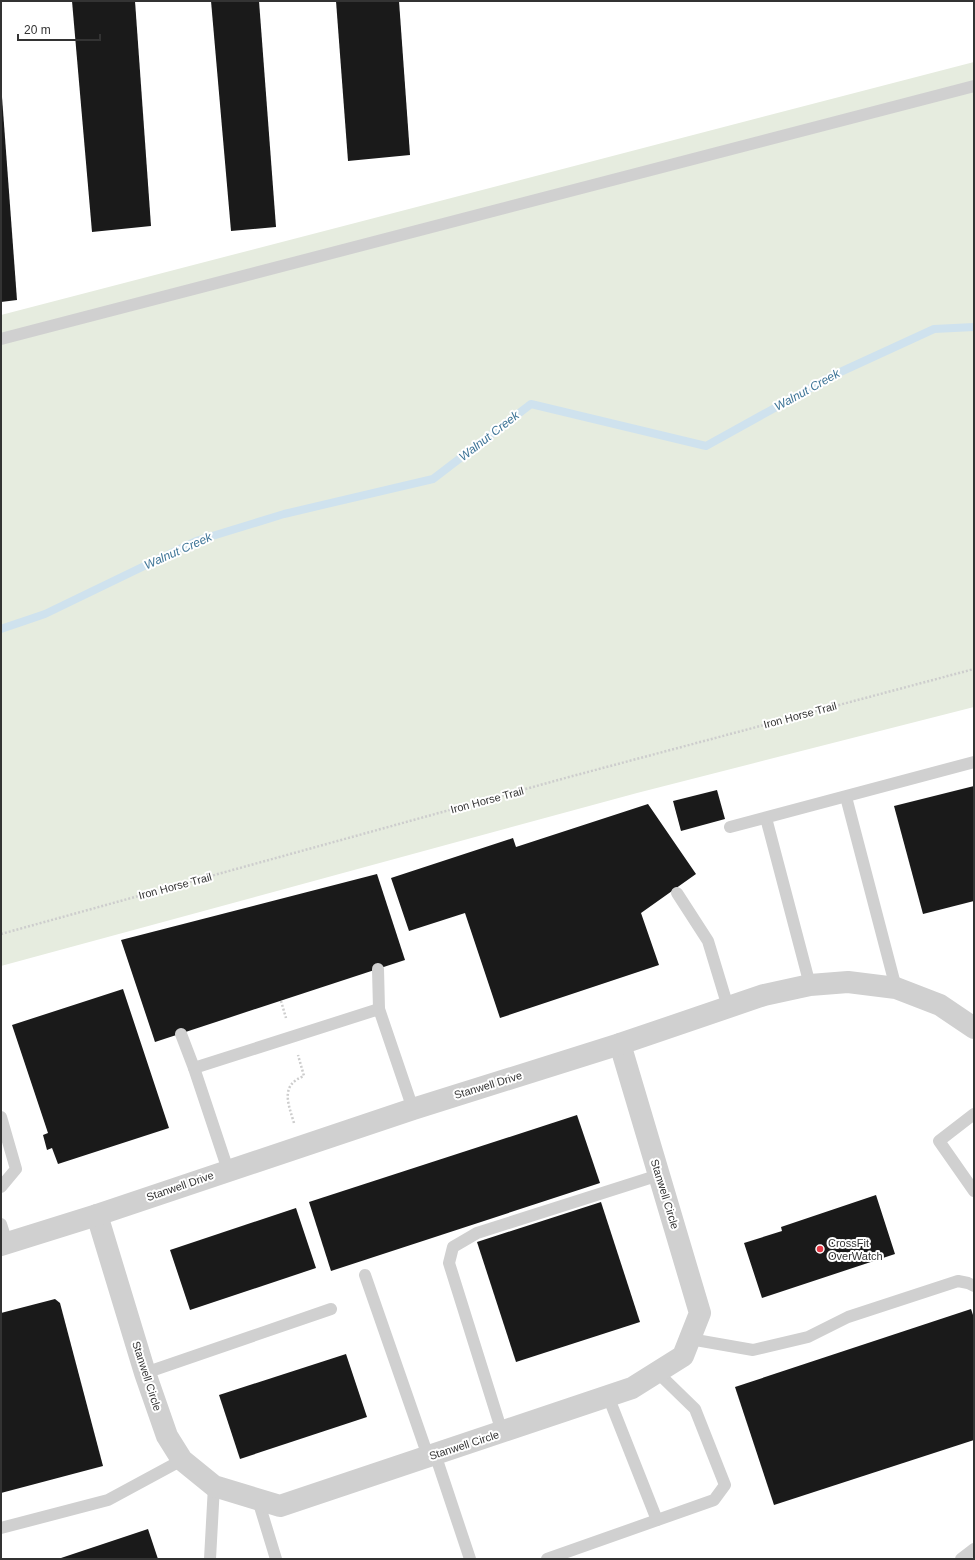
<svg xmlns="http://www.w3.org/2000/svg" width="975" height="1560" font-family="Helvetica,sans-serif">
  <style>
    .green { fill: #e6ecdf }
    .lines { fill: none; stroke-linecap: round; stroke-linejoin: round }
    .stream { stroke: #cfe2ee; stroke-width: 8 }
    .building { fill: #1a1a1a }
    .path { stroke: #cdcdcd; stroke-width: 2.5; stroke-dasharray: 2 2; stroke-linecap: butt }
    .service { stroke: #d0d0d0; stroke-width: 12 }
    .minor { stroke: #d0d0d0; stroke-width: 22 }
    .poi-dot { fill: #e63946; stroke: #fff; stroke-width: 1.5 }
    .labels { text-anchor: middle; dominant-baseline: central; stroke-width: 4; stroke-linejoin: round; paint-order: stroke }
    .street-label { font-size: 11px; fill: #333; stroke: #fff }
    .poi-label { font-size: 11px; fill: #333; stroke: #fff; text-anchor: start }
    .water-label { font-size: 12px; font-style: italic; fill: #3f7597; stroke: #fff }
  </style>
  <rect width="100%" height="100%" fill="#fff"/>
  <polygon class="green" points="974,62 974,707 637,793 1,966 1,315"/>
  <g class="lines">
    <polyline class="stream" points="1,629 45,614 196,541 284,514 433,479 531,404 706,446 836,374 934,329 974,327"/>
  </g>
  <g class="building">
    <polygon points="72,1 135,1 151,226 92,232"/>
    <polygon points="211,1 259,1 276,227 231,231"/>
    <polygon points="336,1 399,1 410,155 348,161"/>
    <polygon points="1,97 2,97 17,300 1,302"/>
    <polygon points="974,786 974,901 923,914 894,806"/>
    <polygon points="717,790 725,819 681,831 673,801"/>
    <polygon points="648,804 696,874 641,913 659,965 500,1018 465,913 409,931 391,878 513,838 516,847"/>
    <polygon points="377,874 405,960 155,1042 121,940"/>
    <polygon points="123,989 169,1128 58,1164 52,1148 47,1150 43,1135 48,1133 12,1025"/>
    <polygon points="577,1115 600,1183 331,1271 309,1202"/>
    <polygon points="876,1195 895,1254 762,1298 744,1243 782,1231 781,1227"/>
    <polygon points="601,1202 640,1322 516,1362 477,1242"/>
    <polygon points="296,1208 316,1268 190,1310 170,1250"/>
    <polygon points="55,1299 60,1303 103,1466 1,1493 1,1313"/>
    <polygon points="971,1309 974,1318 974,1440 774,1505 735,1387"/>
    <polygon points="346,1354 367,1417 240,1459 219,1395"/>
    <polygon points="148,1529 158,1559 58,1559"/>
  </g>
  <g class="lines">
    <g class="path">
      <polyline points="1,934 569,777 974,669"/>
      <polyline points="281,1001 286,1018"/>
      <path d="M294 1123C288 1103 280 1085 304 1076L298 1055"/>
    </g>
    <g class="service">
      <polyline points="1,339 974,86"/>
      <polyline points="846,797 896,988"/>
      <polyline points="766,818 810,985"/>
      <polyline points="730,827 974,762"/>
      <polyline points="677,893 708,941 728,1007"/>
      <polyline points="378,969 379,1009"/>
      <polyline points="181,1034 194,1068"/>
      <polyline points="974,1114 939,1141 974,1191"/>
      <polyline points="1,1117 16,1169 1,1187"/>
      <polyline points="228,1170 194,1068 379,1009 413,1109"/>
      <polyline points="1,1224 7,1243"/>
      <polyline points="365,1275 428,1456"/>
      <polyline points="690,1339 753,1350 808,1337 848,1317 958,1281 968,1283 974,1286"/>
      <polyline points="145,1373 331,1309"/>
      <polyline points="608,1396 657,1520"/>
      <polyline points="502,1432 449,1263 453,1247 477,1233 659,1175"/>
      <polyline points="435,1454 470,1559"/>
      <polyline points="258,1500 276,1559"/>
      <polyline points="1,1528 108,1500 182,1460"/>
      <polyline points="210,1559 214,1486"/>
      <polyline points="547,1559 714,1500 725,1485 695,1409 657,1372"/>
      <polyline points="961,1559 974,1549"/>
    </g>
    <g class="minor">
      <polyline points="97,1215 145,1373 167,1436 182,1460 214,1486 280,1506 632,1388 683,1356 700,1313 620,1044"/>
      <polyline points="1,1245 97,1215 413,1109 620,1044 764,995 810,985 848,982 896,988 940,1005 974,1028"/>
    </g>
  </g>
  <circle class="poi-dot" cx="820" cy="1249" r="4"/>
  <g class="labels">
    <g class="street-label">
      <text transform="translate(800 715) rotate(-15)">Iron Horse Trail</text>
      <text transform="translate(487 800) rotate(-15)">Iron Horse Trail</text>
      <text transform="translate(175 886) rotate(-15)">Iron Horse Trail</text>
      <text transform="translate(488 1085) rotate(-17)">Stanwell Drive</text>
      <text transform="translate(180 1186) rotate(-19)">Stanwell Drive</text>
      <text transform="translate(665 1194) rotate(73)">Stanwell Circle</text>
      <text transform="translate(147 1376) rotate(72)">Stanwell Circle</text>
      <text transform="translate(464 1445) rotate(-18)">Stanwell Circle</text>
    </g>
    <g class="poi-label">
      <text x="828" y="1243">CrossFit<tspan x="828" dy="13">OverWatch</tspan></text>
    </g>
    <g class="water-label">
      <text transform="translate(807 390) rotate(-29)">Walnut Creek</text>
      <text transform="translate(489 436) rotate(-38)">Walnut Creek</text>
      <text transform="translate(178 551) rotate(-24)">Walnut Creek</text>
    </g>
  </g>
  <rect width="975" height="1560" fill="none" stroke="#333333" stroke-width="4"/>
  <path d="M18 34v6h82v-6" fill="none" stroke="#333333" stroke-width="2"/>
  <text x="24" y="34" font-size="12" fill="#333333" stroke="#ffffff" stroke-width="3" paint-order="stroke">20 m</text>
</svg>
